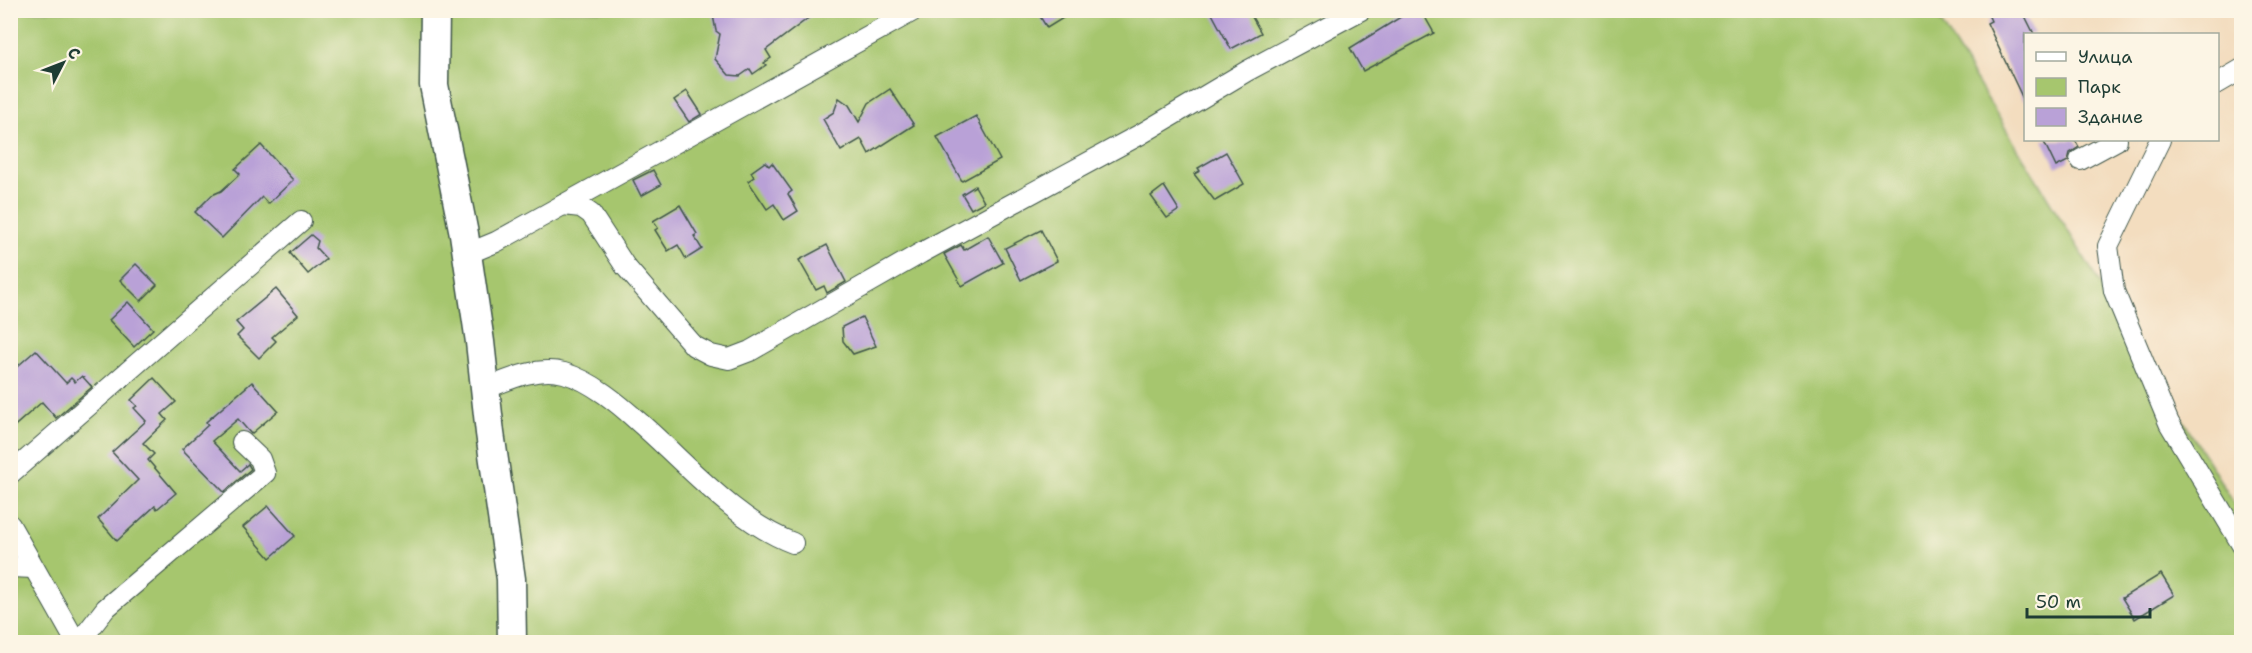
<svg xmlns="http://www.w3.org/2000/svg" width="2252" height="653" font-family="'Shantell Sans',sans-serif">
  <style>
    .green { fill: #a6c66e; stroke: #628251; stroke-width: 1.5 }
    .building { fill: #b9a1d7 }
    .lines { fill: none; stroke-linecap: round; stroke-linejoin: round }
    .street-casing { stroke: #3f5549; stroke-width: 22 }
    .secondary-casing { stroke: #3f5549; stroke-width: 31 }
    .street { stroke: #fff; stroke-width: 20 }
    .secondary { stroke: #fff; stroke-width: 28 }
  </style>
  <rect width="100%" height="100%" fill="#fcf5e5"/>
  <filter id="ink" filterUnits="userSpaceOnUse"><feTurbulence type="fractalNoise" baseFrequency=".0167" numOctaves="2"/><feDisplacementMap in="SourceGraphic" scale="12" xChannelSelector="R" yChannelSelector="G"/><feConvolveMatrix kernelMatrix="1 2 1 2 8 2 1 2 1" color-interpolation-filters="sRGB"/></filter>
  <filter id="wash" filterUnits="userSpaceOnUse"><feTurbulence type="fractalNoise" baseFrequency=".008" numOctaves="4" result="noise"/><feDisplacementMap in="SourceGraphic" scale="24" xChannelSelector="R" yChannelSelector="G"/><feGaussianBlur stdDeviation="1.35" result="paint"/><feColorMatrix in="noise" values="0 0 0 0 0 0 0 0 0 0 0 0 0 0 0 0 0 1.4 0 .05"/><feComposite in="paint" operator="in"/></filter>
  <g filter="url(#wash)">
    <rect width="100%" height="100%" fill="#f3ddbf"/>
    <polygon class="green" points="10,11 1934,11 2241,515 2241,642 11,642"/>
    <g id="blocks">
      <g class="building">
        <polygon points="712,10 819,10 766,50 771,58 764,63 766,65 753,74 750,69 740,76 729,75 715,59 720,34 716,31"/>
        <polygon points="1036,10 1076,10 1047,28"/>
        <polygon points="1210,10 1248,10 1261,33 1231,49"/>
        <polygon points="1412,10 1421,10 1434,33 1363,71 1350,48"/>
        <polygon points="1986,10 2022,10 2034,34 2025,34 2025,103 1987,23 1991,21"/>
        <polygon points="890,89 914,125 869,154 861,139 841,151 823,119 834,112 839,98 849,105 859,122 869,103"/>
        <polygon points="687,91 702,114 689,122 674,100"/>
        <polygon points="976,116 1000,160 962,181 937,137"/>
        <polygon points="2043,140 2075,140 2079,147 2070,153 2068,161 2056,167"/>
        <polygon points="261,145 293,180 268,204 262,197 222,238 195,212 212,195 221,191 240,174 235,169"/>
        <polygon points="1226,152 1244,184 1215,201 1194,174 1200,171 1198,168"/>
        <polygon points="765,162 769,166 772,163 792,191 788,194 798,211 784,220 774,204 767,209 748,181 754,177 751,172"/>
        <polygon points="653,170 661,185 641,196 633,180"/>
        <polygon points="975,186 984,202 971,209 962,194"/>
        <polygon points="1164,186 1179,210 1167,218 1151,196"/>
        <polygon points="680,205 697,234 694,236 702,249 686,259 678,245 668,251 655,230 658,228 653,221"/>
        <polygon points="1041,230 1057,261 1021,280 1005,248"/>
        <polygon points="311,235 318,241 316,248 326,259 308,274 290,253"/>
        <polygon points="988,236 1003,263 962,286 944,254 961,245 964,250"/>
        <polygon points="827,245 846,282 827,293 824,286 816,290 799,260"/>
        <polygon points="136,264 157,285 141,301 120,280"/>
        <polygon points="276,289 298,315 272,337 276,341 259,358 237,336 243,330 236,322"/>
        <polygon points="128,302 153,329 134,347 109,320"/>
        <polygon points="862,317 876,346 853,354 843,341 842,327"/>
        <polygon points="36,350 66,383 71,378 75,382 82,376 92,387 56,418 42,402 10,430 10,373"/>
        <polygon points="154,378 176,402 162,414 167,420 143,443 154,454 148,460 176,493 157,509 155,506 117,541 98,519 138,480 112,452 146,421 134,408 137,406 131,400"/>
        <polygon points="252,382 278,411 251,434 238,419 212,441 240,471 248,464 251,469 224,492 182,449 208,425 206,422"/>
        <polygon points="268,506 295,536 270,558 243,527"/>
        <polygon points="2161,574 2174,595 2135,619 2122,598"/>
      </g>
    </g>
  </g>
  <g filter="url(#ink)">
    <use href="#blocks" fill-opacity="0" stroke="#3f5549" stroke-width="1.5"/>
    <g class="lines">
      <defs>
        <g id="street">
          <polyline points="2218,83 2242,69"/>
          <polyline points="2160,140 2108,246 2114,291 2169,423 2242,545"/>
          <polyline points="2080,160 2117,140"/>
          <polyline points="563,205 581,207 591,214 625,266 694,346 711,355 729,359 750,351 921,253 1141,134 1247,71 1361,10"/>
          <polyline points="467,254 496,242 915,10"/>
          <path d="M485 389C509 379 538 366 564 373 592 381 619 404 640 423 686 463 736 522 793 543"/>
          <polyline points="10,474 301,221"/>
          <polyline points="10,525 76,642"/>
          <polyline points="10,567 34,568"/>
          <polyline points="83,642 85,635 106,608 265,473 260,459 242,442"/>
        </g>
        <polyline id="secondary" points="435,10 434,85 464,234 480,342 490,433 511,579 512,642"/>
      </defs>
      <use href="#street" class="street-casing"/>
      <use href="#secondary" class="secondary-casing"/>
      <use href="#street" class="street"/>
      <use href="#secondary" class="secondary"/>
    </g>
  </g>
  <rect width="2252" height="653" fill="none" stroke="#fcf5e5" stroke-width="36"/>
  <rect x="2024" y="33" width="195" height="108" fill="#fcf5e5" stroke="#a4ab9e" stroke-width="1.5"/>
  <rect x="2036" y="52" width="30" height="9" fill="#ffffff" stroke="#a4ab9e" stroke-width="1.5"/>
  <text x="2078" y="63" font-size="18" fill="#1f3d34">Улица</text>
  <rect x="2036" y="78" width="30" height="18" fill="#a6c66e" stroke="#a4ab9e" stroke-width="1.5"/>
  <text x="2078" y="93" font-size="18" fill="#1f3d34">Парк</text>
  <rect x="2036" y="108" width="30" height="18" fill="#b9a1d7" stroke="#a4ab9e" stroke-width="1.5"/>
  <text x="2078" y="123" font-size="18" fill="#1f3d34">Здание</text>
  <g transform="translate(63 63) rotate(48)" stroke="#fcf5e5" stroke-width="4.5" paint-order="stroke">
  <path d="M0-4.5L10 22L0 15L-10 22Z" fill="#1f3d34"/>
  <text y="-9" font-size="16" font-weight="bold" text-anchor="middle" fill="#1f3d34">С</text>
  </g>
  <path d="M2027 608v9h123v-9" fill="none" stroke="#1f3d34" stroke-width="3"/>
  <text x="2036" y="608" font-size="18" fill="#1f3d34" stroke="#fcf5e5" stroke-width="4.5" paint-order="stroke">50 m</text>
</svg>
